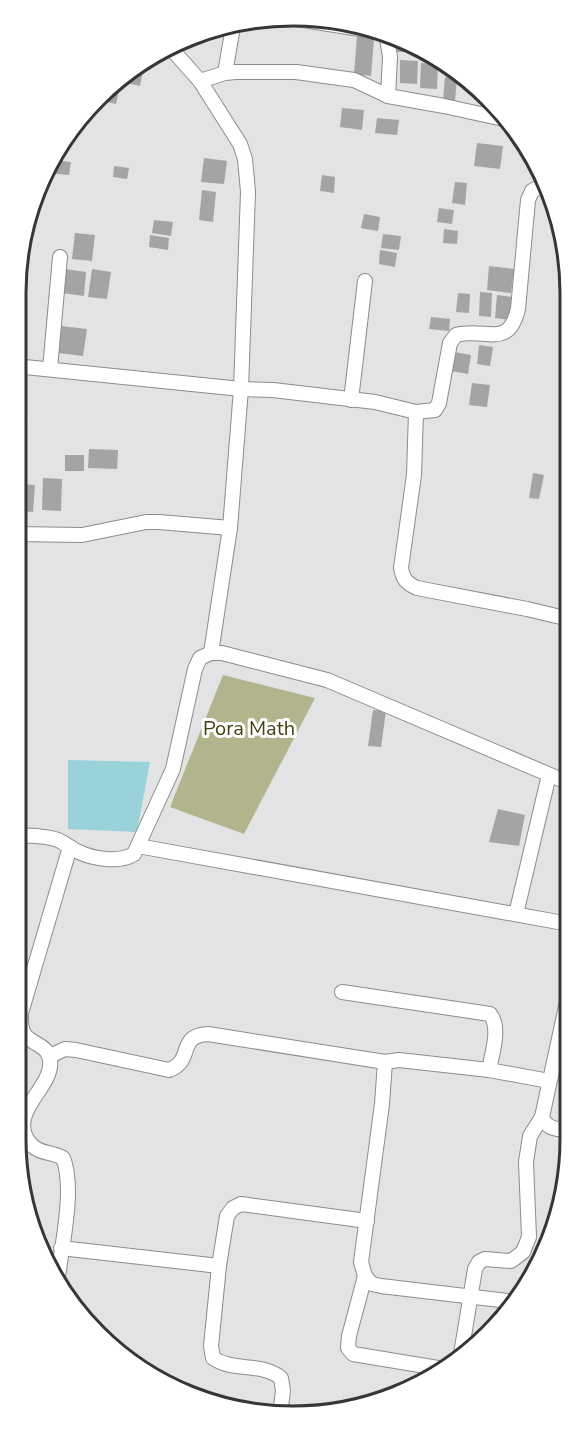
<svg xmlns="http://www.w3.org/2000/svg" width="585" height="1432" font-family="'Nunito Sans',sans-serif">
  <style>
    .green { fill: #b2b58c }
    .water { fill: #9ad2da }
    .building { fill: #a3a4a5 }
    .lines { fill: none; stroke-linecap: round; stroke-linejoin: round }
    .street-casing { stroke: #8b8c8d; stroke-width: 16 }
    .street { stroke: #fff; stroke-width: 14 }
    .labels { text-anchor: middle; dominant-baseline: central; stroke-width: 6; stroke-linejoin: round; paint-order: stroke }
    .park-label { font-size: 20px; fill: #3f400c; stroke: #fff }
    .rim { fill: none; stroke: #363637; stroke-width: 3 }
  </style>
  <rect width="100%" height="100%" fill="#e2e3e4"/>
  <polygon class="green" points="223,675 315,698 244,834 170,807"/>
  <polygon class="water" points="68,760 150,762 137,832 68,829"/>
  <g class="building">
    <polygon points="357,36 374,39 371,76 354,74"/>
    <polygon points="397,37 414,46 414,52 397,52"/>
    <polygon points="424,51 428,52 444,60 424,60"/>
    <polygon points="400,60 418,61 417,84 400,83"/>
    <polygon points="421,63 438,64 437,89 420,88"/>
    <polygon points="142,65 144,65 140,86 127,83 128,75"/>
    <polygon points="445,77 457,78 455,101 443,100"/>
    <polygon points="121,81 116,104 103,101 104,94"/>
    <polygon points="342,108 364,110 362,130 340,127"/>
    <polygon points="377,118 399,120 397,135 375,133"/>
    <polygon points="477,143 503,146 500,169 474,166"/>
    <polygon points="204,158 227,161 224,184 201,182"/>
    <polygon points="55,160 71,162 69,175 47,173"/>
    <polygon points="114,166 129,168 127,179 113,177"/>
    <polygon points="322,175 335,177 334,193 320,191"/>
    <polygon points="455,182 467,183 465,205 452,203"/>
    <polygon points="202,190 216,192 213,222 199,220"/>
    <polygon points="439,208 454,210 452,224 437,222"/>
    <polygon points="364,214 380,217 378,231 361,228"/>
    <polygon points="154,220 173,222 171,236 152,233"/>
    <polygon points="444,229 458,231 457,244 443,243"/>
    <polygon points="75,233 95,235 92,261 72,259"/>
    <polygon points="383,234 401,236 399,250 381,248"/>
    <polygon points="150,235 169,238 168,250 149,247"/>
    <polygon points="380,250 397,253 395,267 379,264"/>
    <polygon points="489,266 514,269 511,293 487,290"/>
    <polygon points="65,269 86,272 84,296 62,293"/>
    <polygon points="92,269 111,272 107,299 88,297"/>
    <polygon points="480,292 492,293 491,317 479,316"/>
    <polygon points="458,293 470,294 469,313 456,312"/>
    <polygon points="497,295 512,297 510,320 495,318"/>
    <polygon points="431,317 450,319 449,331 429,329"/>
    <polygon points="61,326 87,329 83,356 58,353"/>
    <polygon points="479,345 493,347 490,366 477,364"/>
    <polygon points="454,352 471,355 468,374 451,371"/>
    <polygon points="472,383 490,385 487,407 469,405"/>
    <polygon points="89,449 118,450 117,469 88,468"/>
    <rect x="65" y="455" width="19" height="16"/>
    <polygon points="533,473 544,475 539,499 529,498"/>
    <polygon points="43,478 62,479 61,511 42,510"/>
    <polygon points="23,484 35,485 33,512 21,511"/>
    <polygon points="373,710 386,711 381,747 368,746"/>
    <polygon points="498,809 525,815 519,846 489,842"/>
  </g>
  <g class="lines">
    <defs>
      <g id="street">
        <polyline points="297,19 386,33"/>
        <polyline points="386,32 390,57 388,96"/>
        <polyline points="168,45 200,81 240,144 245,159 248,192 241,389 230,528 211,653"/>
        <polyline points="225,73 233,27"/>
        <polyline points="200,81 225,73 236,72 296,72 354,80 388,96 444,106 508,120"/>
        <path d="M15 366 241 389 273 390 375 402 416 412 435 410 439 403 450 343 456 335C486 327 508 350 518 309L528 200 532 191 547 183"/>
        <polyline points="50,369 60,257"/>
        <polyline points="351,400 365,281"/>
        <path d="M416 412 414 475 401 568C403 579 406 583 417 588L527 609 569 619"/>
        <polyline points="15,534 82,535 146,522 159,522 230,528"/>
        <path d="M15 835C29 836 45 835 58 840 65 843 71 849 79 852 93 859 120 863 134 854L173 769 195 669 200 658 211 653H222L327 680 569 783"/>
        <polyline points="138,846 569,924"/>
        <polyline points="516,914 549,775"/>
        <path d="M570 988 542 1117C547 1130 558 1129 570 1131"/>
        <path d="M342 992 490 1014C501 1028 492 1053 489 1070"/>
        <path d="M50 1056 65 1049 76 1050 169 1070C195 1060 176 1036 208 1034L385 1062 399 1060 489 1070 549 1081"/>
        <polyline points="385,1062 382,1104 361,1262 365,1276 372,1284 381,1286 516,1302"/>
        <polyline points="61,1248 219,1266"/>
        <polyline points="365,1276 349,1336 348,1348 353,1354 444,1369"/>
        <path d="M58 1277C62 1245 75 1187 63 1158 54 1153 43 1153 37 1149 32 1147 27 1140 25 1135 14 1108 54 1085 50 1060 48 1045 33 1045 25 1035 20 1029 21 1020 21 1013L70 847"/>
        <polyline points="461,1354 475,1269 479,1262 485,1259 511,1261 523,1252 529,1237 526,1162 530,1136 542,1117"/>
        <path d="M280 1414 283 1391 281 1378C262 1362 233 1372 213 1358L211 1346 219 1266 227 1216 233 1208 241 1204 367 1221"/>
      </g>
    </defs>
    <use href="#street" class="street-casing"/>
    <use href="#street" class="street"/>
  </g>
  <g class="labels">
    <g class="park-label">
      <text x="249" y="728">Pora Math</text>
    </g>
  </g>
  <path d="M0 0H585V1432H0ZM293 26H293A267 267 0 0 1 560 293V1139A267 267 0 0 1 293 1406H293A267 267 0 0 1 26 1139V293A267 267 0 0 1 293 26Z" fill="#fff" fill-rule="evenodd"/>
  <path class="rim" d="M293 26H293A267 267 0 0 1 560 293V1139A267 267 0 0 1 293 1406H293A267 267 0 0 1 26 1139V293A267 267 0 0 1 293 26Z"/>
</svg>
